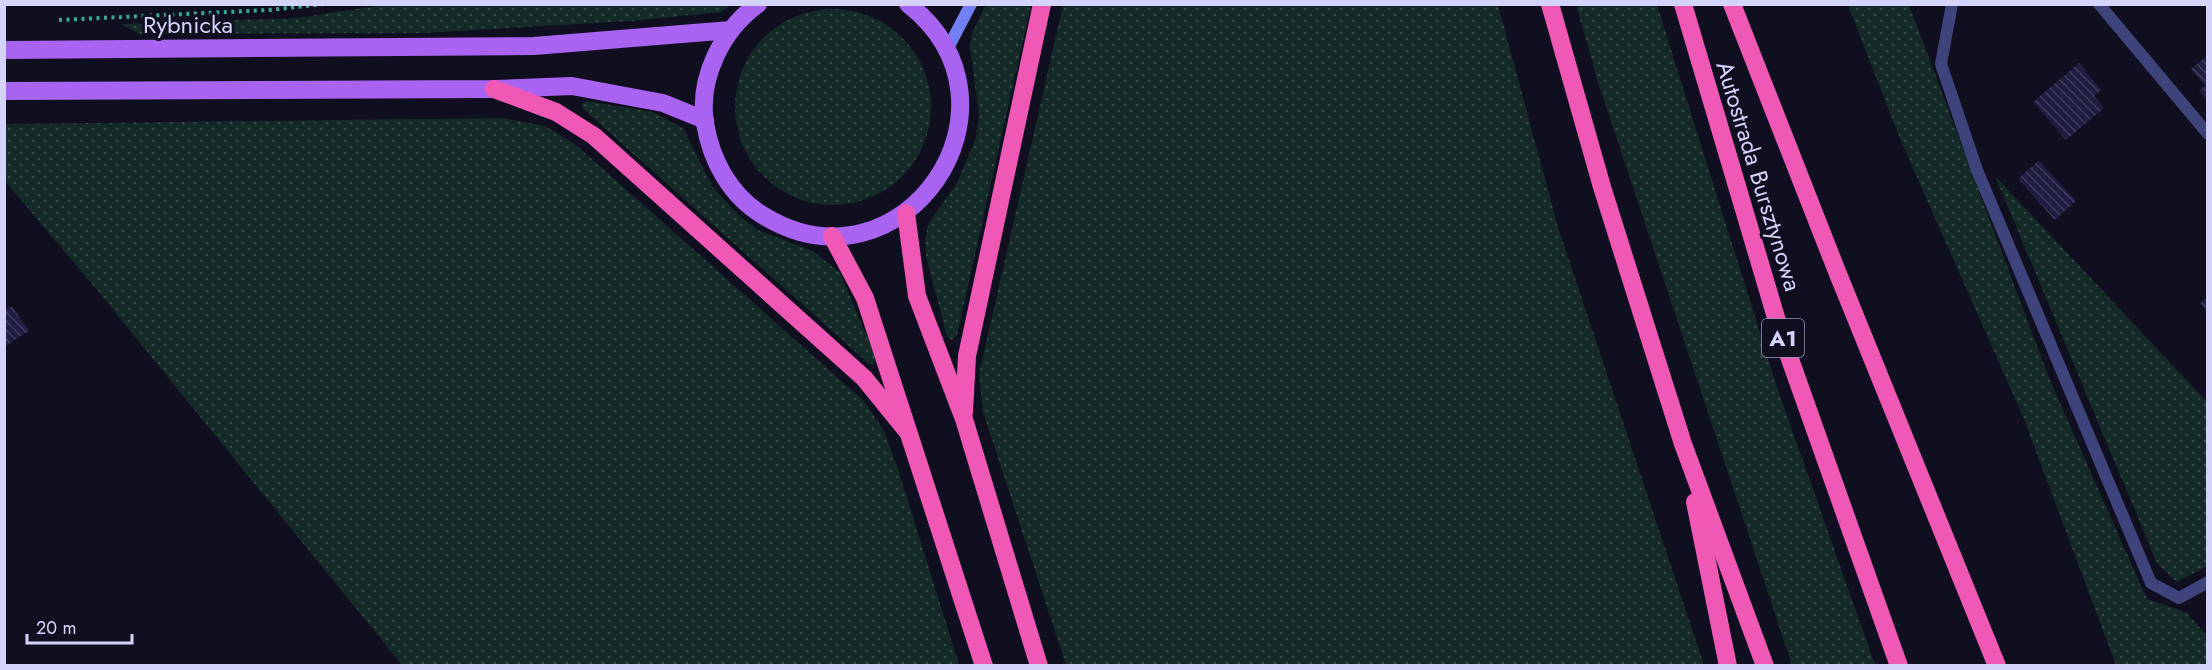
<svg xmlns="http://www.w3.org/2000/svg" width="2212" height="670" font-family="Jost,sans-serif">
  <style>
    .grass { fill: url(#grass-dots) }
    .building { fill: url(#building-back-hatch) }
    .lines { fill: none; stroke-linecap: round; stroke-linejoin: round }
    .path { stroke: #39a993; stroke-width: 4; stroke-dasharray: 3 4.5; stroke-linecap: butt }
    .lane { stroke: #3e447b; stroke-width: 12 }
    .secondary { stroke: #7280f3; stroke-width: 12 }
    .primary { stroke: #a963f1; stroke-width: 18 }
    .highway { stroke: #f058b5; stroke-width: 18 }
    .labels { text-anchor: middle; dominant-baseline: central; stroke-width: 6; stroke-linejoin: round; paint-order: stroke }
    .shield { fill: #100f20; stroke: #9898b9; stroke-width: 1.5 }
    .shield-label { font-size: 22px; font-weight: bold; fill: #d3d3fb }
    .street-label { font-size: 24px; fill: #d3d3fb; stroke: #100f20 }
  </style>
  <defs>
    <pattern id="grass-dots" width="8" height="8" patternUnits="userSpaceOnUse" patternTransform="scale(1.5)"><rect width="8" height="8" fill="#132a26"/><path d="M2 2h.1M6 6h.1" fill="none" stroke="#344846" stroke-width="1.8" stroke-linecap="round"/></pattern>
    <pattern id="building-back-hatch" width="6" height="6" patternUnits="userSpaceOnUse" patternTransform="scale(1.5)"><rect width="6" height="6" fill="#1f1d40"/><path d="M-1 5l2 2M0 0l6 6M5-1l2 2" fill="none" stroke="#3f3d5c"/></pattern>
  </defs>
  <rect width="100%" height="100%" fill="#100f20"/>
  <g class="grass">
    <polygon points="391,4 731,4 731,5 721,12 631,21 423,33 139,34 121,24 296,18"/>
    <polygon points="986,4 1031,5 957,335 952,340 947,337 926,256 925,240 928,224 957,183 976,138 979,115 970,47 972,33"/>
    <polygon points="1063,5 1498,5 1558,227 1704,665 1066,665 983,412 979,374"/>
    <polygon points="1576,5 1657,5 1778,390 1875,665 1792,665 1598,82"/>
    <polygon points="1848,5 1909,5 2049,378 2147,599 2186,612 2207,636 2207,665 2116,665 2024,419 1901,141"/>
    <circle cx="833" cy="107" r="98"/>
    <polygon points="586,101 653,112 683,128 712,186 737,214 758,230 813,251 840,273 876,358 874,365 869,364 582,108 582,104"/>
    <polygon points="502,118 545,126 575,144 864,401 883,429 899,472 959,665 402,665 97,290 5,181 5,124"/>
    <polygon points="1995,176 2207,402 2207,566 2177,582 2157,563"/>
  </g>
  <g class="building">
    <polygon points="2208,55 2208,101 2199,91 2205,86 2191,69"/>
    <polygon points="2079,63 2101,90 2094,96 2104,108 2066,140 2033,102"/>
    <polygon points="2039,160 2076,201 2055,220 2018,179"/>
    <polygon points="2208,296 2208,311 2200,304"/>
    <polygon points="12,306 29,331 4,347 4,310"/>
  </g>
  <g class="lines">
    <polyline class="path" points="59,20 269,10 324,4"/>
    <g class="lane">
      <polyline points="1952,4 1941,64 1977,170 2151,583 2179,598 2208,582"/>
      <polyline points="2099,4 2208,134"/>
    </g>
    <polyline class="secondary" points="947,50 971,4"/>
    <g class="primary">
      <path d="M758 4C722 30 698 78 705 123 711 160 730 196 764 216 903 300 1037 105 908 4"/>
      <polyline points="4,50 534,46 731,30"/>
      <polyline points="4,91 494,89 572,86 663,103 705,120"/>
    </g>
    <g class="highway">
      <polyline points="1550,4 1602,187 1683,444 1765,666"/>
      <polyline points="1683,4 1780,331 1899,666"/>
      <polyline points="1732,4 1836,269 1997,666"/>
      <polyline points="494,89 556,112 594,136 864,378 907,431"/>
      <polyline points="906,213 917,296 964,419 1039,666"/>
      <polyline points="832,236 865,298 984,666"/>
      <polyline points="964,412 967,356 1042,4"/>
      <polyline points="1695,502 1728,666"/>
    </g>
  </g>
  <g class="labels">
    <rect class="shield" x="1762" y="319" width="42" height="38" rx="4.5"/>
    <g class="shield-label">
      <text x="1783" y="338">A1</text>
    </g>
    <g class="street-label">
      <text x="188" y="24">Rybnicka</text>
      <text transform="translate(1759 176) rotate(73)">Autostrada Bursztynowa</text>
    </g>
  </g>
  <rect width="2212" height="670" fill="none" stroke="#d3d3fb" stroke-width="12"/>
  <path d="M27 634v9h105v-9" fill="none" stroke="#d3d3fb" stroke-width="3"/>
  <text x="36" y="634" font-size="18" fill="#d3d3fb" stroke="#100f20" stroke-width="4.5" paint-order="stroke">20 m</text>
</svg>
